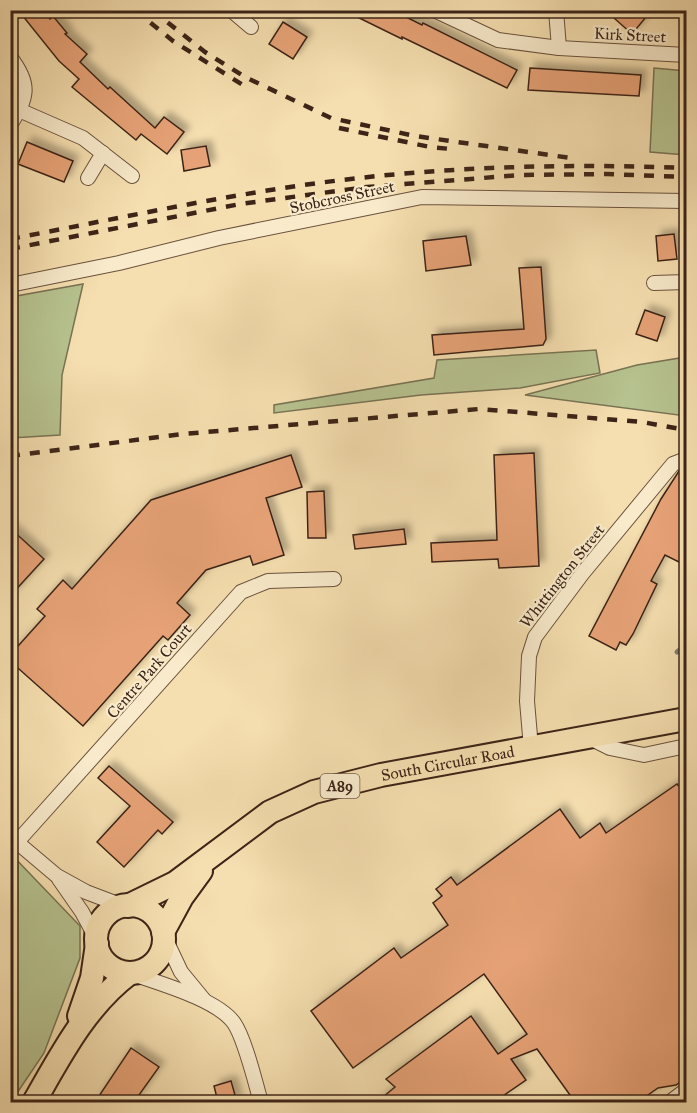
<svg xmlns="http://www.w3.org/2000/svg" width="697" height="1113" font-family="'IM FELL Great Primer',serif">
  <style>
    .green { fill: #b6c28f; stroke: #797354; stroke-width: 1.5 }
    .lines { fill: none; stroke-linecap: round; stroke-linejoin: round }
    .stream { stroke: #767f71; stroke-width: 5 }
    .building { fill: #e6a276; stroke: #3c2418; stroke-width: 1.5; filter: url(#shadow) }
    .street-casing { stroke: #6a523e; stroke-width: 16 }
    .primary-casing { stroke: #3c2418; stroke-width: 26 }
    .street { stroke: #f8eacb; stroke-width: 14 }
    .primary { stroke: #f5deaf; stroke-width: 22 }
    .rail { stroke: #3c2418; stroke-width: 4.5; stroke-dasharray: 10 10; stroke-linecap: butt }
    .labels { text-anchor: middle; dominant-baseline: central; stroke-width: 4.5; stroke-linejoin: round; paint-order: stroke }
    .shield { fill: #f8eacb; stroke: #745f4e; stroke-width: 1.5 }
    .shield-label { font-size: 15px; font-weight: bold; fill: #3c2418 }
    .street-label { font-size: 16px; fill: #3c2418; stroke: #f8eacb }
  </style>
  <defs>
    <filter id="shadow"><feDropShadow dx="5.5" dy="-5.5" stdDeviation="3" flood-color="#0004"/></filter>
  </defs>
  <rect width="100%" height="100%" fill="#f5deaf"/>
  <filter id="stains"><feTurbulence type="fractalNoise" baseFrequency=".00333" numOctaves="4"/><feColorMatrix values="0 0 0 0 .2 0 0 0 0 .09 0 0 0 0 .02 0 0 0 .5 -.17"/></filter>
  <radialGradient id="worn" r=".72"><stop offset=".6" stop-color="#630" stop-opacity="0"/><stop offset="1" stop-color="#630" stop-opacity=".3"/></radialGradient>
  <g class="green">
    <polygon points="654,68 686,71 686,155 650,152"/>
    <polygon points="83,284 62,375 60,435 11,438 11,297"/>
    <polygon points="596,350 600,373 520,388 421,395 274,413 274,405 434,378 437,360"/>
    <polygon points="686,357 686,416 525,395 637,365"/>
    <polygon points="11,854 80,926 80,958 44,1053 11,1102"/>
  </g>
  <g class="lines">
    <polyline class="stream" points="677,652 686,645"/>
  </g>
  <g class="building">
    <polygon points="18,10 45,10 50,19 53,16 67,33 65,34 87,54 80,62 108,89 110,87 155,128 164,117 184,132 167,154 141,134 136,140 72,87 79,79 59,61"/>
    <polygon points="343,10 392,10 422,25 423,23 517,70 507,88 402,37 402,39"/>
    <polygon points="605,10 639,10 646,17 632,34"/>
    <polygon points="283,22 307,37 293,59 269,44"/>
    <polygon points="530,68 641,75 639,96 528,90"/>
    <polygon points="27,142 73,161 64,182 18,164"/>
    <polygon points="206,146 210,166 184,171 181,150"/>
    <polygon points="674,234 677,259 658,261 656,236"/>
    <polygon points="466,236 471,265 426,271 423,241"/>
    <polygon points="541,267 546,339 543,345 434,355 432,335 524,329 519,268"/>
    <polygon points="645,310 665,317 657,341 636,334"/>
    <polygon points="534,453 539,566 499,568 498,559 432,562 431,543 497,540 494,455"/>
    <polygon points="291,455 302,487 266,498 284,555 253,565 250,556 206,570 177,603 190,615 168,640 163,636 83,726 10,661 10,655 45,616 37,609 63,580 72,589 151,500"/>
    <polygon points="687,468 687,566 665,555 651,581 657,584 633,634 626,645 620,642 616,650 589,636 661,499 679,471"/>
    <polygon points="324,491 326,538 308,538 307,492"/>
    <polygon points="10,528 44,559 10,596"/>
    <polygon points="404,529 406,544 355,549 353,535"/>
    <polygon points="109,766 173,822 162,834 158,830 124,867 97,842 130,806 98,778"/>
    <polygon points="677,784 687,796 687,1077 676,1085 658,1088 638,1102 575,1102 537,1049 511,1059 526,1080 494,1102 377,1102 395,1087 386,1079 471,1016 498,1054 527,1034 484,974 353,1068 311,1011 394,948 401,958 448,925 433,903 442,896 436,889 451,877 457,885 560,809 580,838 600,823 606,833"/>
    <polygon points="131,1048 159,1067 134,1102 95,1102"/>
    <polygon points="231,1081 237,1102 218,1102 214,1086"/>
  </g>
  <g class="lines">
    <defs>
      <g id="street">
        <polyline points="231,10 251,27"/>
        <polyline points="434,10 498,40 559,48 686,55"/>
        <polyline points="556,10 559,48"/>
        <path d="M10 57C31 84 28 97 10 125"/>
        <polyline points="19,110 83,138 132,176"/>
        <polyline points="88,178 103,153"/>
        <polyline points="654,283 686,282"/>
        <polyline points="10,285 119,263 219,238 422,197 686,201"/>
        <polyline points="590,738 610,748 644,755 686,746"/>
        <polyline points="531,748 527,701 529,656 535,637 582,574 663,476 673,464 686,459"/>
        <polyline points="12,838 57,876 86,892 123,906"/>
        <polyline points="17,842 241,592 268,581 334,579"/>
        <polyline points="59,879 82,912 96,938"/>
        <polyline points="164,936 181,972 204,1000"/>
        <path d="M130 973C158 983 217 999 234 1023 245 1039 255 1082 261 1102"/>
        <polyline points="670,1102 686,1090"/>
      </g>
      <g id="primary">
        <circle cx="130" cy="939" r="34"/>
        <path id="s1" d="M128 906 175 883 270 812 314 792 381 775 686 719"/>
        <polyline points="163,932 182,897 201,871"/>
        <polyline points="79,1016 92,978 97,944"/>
        <path d="M34 1102C61 1055 85 1007 130 973"/>
      </g>
    </defs>
    <use href="#street" class="street-casing"/>
    <use href="#primary" class="primary-casing"/>
    <use href="#street" class="street"/>
    <use href="#primary" class="primary"/>
    <g class="rail">
      <polyline points="135,10 173,41 246,87"/>
      <polyline points="152,10 205,52 245,77 331,118 415,136 571,158"/>
      <polyline points="339,128 430,147 451,149"/>
      <path d="M10 239C106 221 201 200 297 186 426 167 556 163 686 168"/>
      <polyline points="10,249 240,204 367,187 521,175 606,174 686,177"/>
      <polyline points="10,456 183,434 479,409 642,422 686,430"/>
    </g>
  </g>
  <g class="labels">
    <rect class="shield" x="320.5" y="774" width="39" height="24" rx="4.5"/>
    <g class="shield-label">
      <text x="340" y="786">A89</text>
    </g>
    <g class="street-label">
      <text transform="translate(630 35) rotate(3)">Kirk Street</text>
      <text transform="translate(342 197) rotate(-12)">Stobcross Street</text>
      <text transform="translate(562 576) rotate(-52)">Whittington Street</text>
      <text transform="translate(149 671) rotate(-49)">Centre Park Court</text>
      <text stroke="none"><textPath href="#s1" startOffset="356">South Circular Road</textPath></text>
    </g>
  </g>
  <rect width="697" height="1113" fill="none" stroke="#f5deaf" stroke-width="36"/>
  <rect x="12" y="12" width="673" height="1089" fill="none" stroke="#3c2418" stroke-width="3"/>
  <rect x="18" y="18" width="661" height="1077" fill="none" stroke="#3c2418" stroke-width="1.5"/>
  <rect width="100%" height="100%" filter="url(#stains)"/>
  <rect width="100%" height="100%" fill="url(#worn)"/>
</svg>
